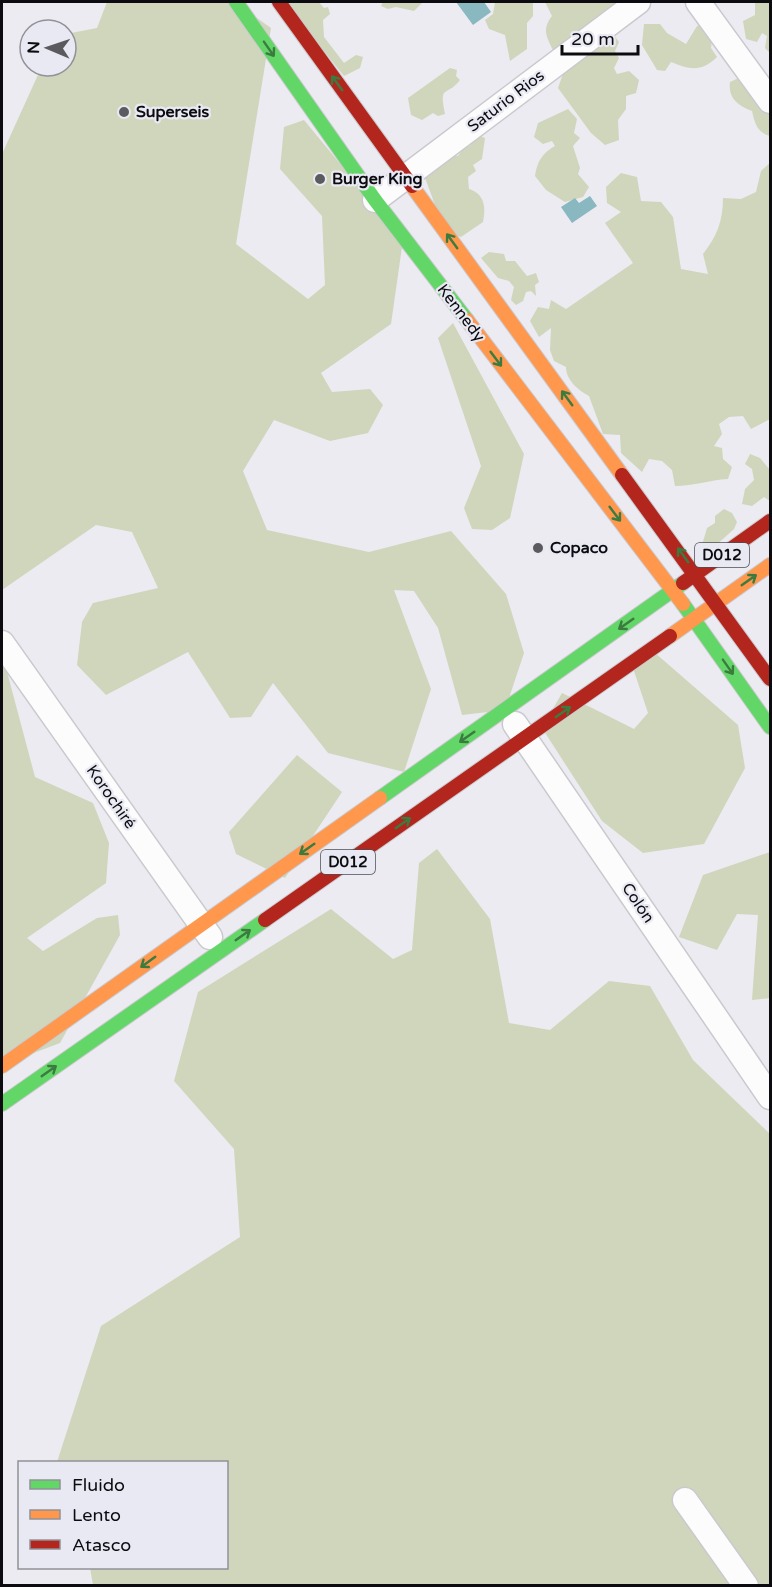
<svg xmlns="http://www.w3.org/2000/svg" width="772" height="1587" font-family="'Varela Round',sans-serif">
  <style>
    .green { fill: #d0d6bc }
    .water { fill: #89b8c1 }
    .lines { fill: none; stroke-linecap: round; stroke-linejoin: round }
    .street-casing { stroke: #cac9ce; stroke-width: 27 }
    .fast-casing { stroke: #cac9ce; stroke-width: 16 }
    .slow-casing { stroke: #cac9ce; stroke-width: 16 }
    .jam-casing { stroke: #cac9ce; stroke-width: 16 }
    .street { stroke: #fcfcfd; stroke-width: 24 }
    .fast { stroke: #63d668; stroke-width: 14 }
    .slow { stroke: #ff974d; stroke-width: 14 }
    .jam { stroke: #b3261e; stroke-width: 14 }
    .oneway { stroke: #3c7b40 }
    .poi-dot { fill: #5a5a5f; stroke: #e9e9f3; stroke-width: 2 }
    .labels { text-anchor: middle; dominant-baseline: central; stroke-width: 4.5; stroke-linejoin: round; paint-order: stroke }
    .shield { fill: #e9e9f3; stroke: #4e4e54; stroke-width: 1.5 }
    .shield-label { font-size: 15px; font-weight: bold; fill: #0c0c10 }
    .street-label { font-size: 16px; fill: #0c0c10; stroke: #e9e9f3 }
    .poi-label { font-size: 16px; font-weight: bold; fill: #0c0c10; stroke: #e9e9f3; text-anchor: start }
  </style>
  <rect width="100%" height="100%" fill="#ebebf1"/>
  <g class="green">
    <polygon points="107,2 234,2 271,28 236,244 308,299 325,285 322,216 280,169 284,127 304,120 403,240 391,324 321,373 332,392 370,389 383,405 368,433 330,441 274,420 243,471 267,530 369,552 451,531 506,594 524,653 505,710 462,715 438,628 414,591 394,590 431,689 404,772 328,753 273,683 251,717 230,718 188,652 106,695 77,665 82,622 93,603 158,588 132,532 96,525 2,590 2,154 42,66 66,66 66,34 97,28"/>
    <polygon points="285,2 319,2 324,8 328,7 330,14 323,20 324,37 344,63 356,55 363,57 360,68 344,76"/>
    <polygon points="383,2 423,2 414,11 396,7 388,9 381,6"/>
    <polygon points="495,2 533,2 533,16 527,23 527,49 510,61 505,35 489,29 485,20 493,14"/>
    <path d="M545 2H616L617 12 569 47 553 50C546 36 542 29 552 16Z"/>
    <polygon points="755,2 770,2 770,53 765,48 767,36 762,33 757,42 746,39 743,21 755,15"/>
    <path d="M714 22 711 48 717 57C702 72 690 70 671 62L665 71 657 70 642 45 644 24H660L667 33 686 44 697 26Z"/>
    <polygon points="614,35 619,42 615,51 619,58 614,68 617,74 629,71 639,80 636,93 626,96 626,109 618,120 619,140 605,145 591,133 558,88 565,68"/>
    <path d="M450 68 457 70 456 76 460 80C446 98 439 83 445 114L438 116 433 113 422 120 411 115 408 98Z"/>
    <path d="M741 77 770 108V136C757 132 755 124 752 111 737 105 728 98 730 82Z"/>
    <path d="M568 109 577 119 574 133 580 138 573 146 580 168 578 174 589 187 583 197 565 202 546 190 535 176C537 162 542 153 555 146L552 141 543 144 534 137 538 123Z"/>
    <path d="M475 134 485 138 482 159 473 165 476 171 468 177 469 189C485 194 486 208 483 222L461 237 445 232 421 167 448 154 458 156 464 147 470 146Z"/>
    <path d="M770 163V419L751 429 743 416 729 417 719 424 722 434 714 446 722 448 723 459 732 467 728 479C709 480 694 486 675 486L672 470 662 461 649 459 642 472 621 453 620 435 603 434 589 396C578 390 566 380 566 367L554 361 550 350 551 328 539 337 530 321 538 307 549 309 551 300 566 309 633 263 605 223 621 212 607 203 606 187 621 173 637 177 641 201 661 202 673 217 681 269 708 274 703 254C717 236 723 221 723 198L741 199 756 192 761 171Z"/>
    <polygon points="489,252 504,254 506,261 515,261 527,276 536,273 539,282 535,285 536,296 531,291 526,292 523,301 516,305 511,300 514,287 509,281 498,278 481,258"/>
    <polygon points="453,323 524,454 510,518 492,530 472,529 464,508 481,466 438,338"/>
    <polygon points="750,454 760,458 770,470 770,501 764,497 752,506 742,504 745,489 754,480 752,469 745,464"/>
    <polygon points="724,509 732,513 737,522 734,529 713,548 702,545 707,528 715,523 715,516"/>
    <polygon points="647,646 738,725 745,768 704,844 643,853 602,821 542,728 562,693 634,729 648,713 630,659"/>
    <polygon points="2,653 35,777 93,803 109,843 106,883 27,938 43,951 97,918 118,915 120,935 60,1043 2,1065"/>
    <polygon points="297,755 342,792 285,878 236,854 229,832"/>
    <polygon points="437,849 490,919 509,1023 550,1030 609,981 650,986 693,1060 770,1134 770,1585 93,1585 90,1568 226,1568 226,1462 57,1462 101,1326 240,1237 234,1149 174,1081 198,992 331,909 393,959 412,950 419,863"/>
    <polygon points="770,852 770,998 752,1000 758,915 737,914 717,950 679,937 703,875"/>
  </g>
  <g class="water">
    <polygon points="456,2 484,2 491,12 473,25"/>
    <polygon points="590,196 597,206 572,223 561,207 575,198 579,203"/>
  </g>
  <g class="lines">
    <defs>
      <g id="street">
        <polyline points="698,2 770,101"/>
        <polyline points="375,200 638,2"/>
        <polyline points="2,643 210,937"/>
        <polyline points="515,724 770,1097"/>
        <polyline points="685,1500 746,1586"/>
      </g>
      <g id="fast">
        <polyline points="236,2 375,200 467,320"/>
        <polyline points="683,604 770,727"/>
        <polyline points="380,798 683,583"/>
        <polyline points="2,1104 265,920"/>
      </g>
      <g id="slow">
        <polyline points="412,186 622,475"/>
        <polyline points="467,320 683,604"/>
        <polyline points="670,636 770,565"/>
        <polyline points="2,1066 380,798"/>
      </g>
      <g id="jam">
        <polyline points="279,2 412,186"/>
        <polyline points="622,475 770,679"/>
        <polyline points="683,583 770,521"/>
        <polyline points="265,920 670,636"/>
      </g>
    </defs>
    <use href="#street" class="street-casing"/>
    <use href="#fast" class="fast-casing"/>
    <use href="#slow" class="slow-casing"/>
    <use href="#jam" class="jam-casing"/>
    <use href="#street" class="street"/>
    <use href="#fast" class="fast"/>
    <use href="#slow" class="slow"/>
    <use href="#jam" class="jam"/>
  </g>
  <defs><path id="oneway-shaft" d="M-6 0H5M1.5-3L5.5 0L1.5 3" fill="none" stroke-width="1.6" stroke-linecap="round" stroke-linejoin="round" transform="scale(1.5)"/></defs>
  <g class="oneway">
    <use href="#oneway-shaft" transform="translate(269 49) rotate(55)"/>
    <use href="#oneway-shaft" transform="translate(337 83) rotate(-126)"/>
    <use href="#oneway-shaft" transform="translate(452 241) rotate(-126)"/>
    <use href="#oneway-shaft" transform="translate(496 359) rotate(53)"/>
    <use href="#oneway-shaft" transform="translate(567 398) rotate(-126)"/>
    <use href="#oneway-shaft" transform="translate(615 514) rotate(53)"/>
    <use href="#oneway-shaft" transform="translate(683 555) rotate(-126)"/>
    <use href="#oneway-shaft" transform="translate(749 580) rotate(-35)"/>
    <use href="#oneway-shaft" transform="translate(626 624) rotate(145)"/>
    <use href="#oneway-shaft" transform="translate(728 667) rotate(55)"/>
    <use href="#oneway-shaft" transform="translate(563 712) rotate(-35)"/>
    <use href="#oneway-shaft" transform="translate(467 737) rotate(145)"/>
    <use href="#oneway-shaft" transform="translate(403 823) rotate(-35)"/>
    <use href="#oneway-shaft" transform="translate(307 849) rotate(145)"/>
    <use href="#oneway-shaft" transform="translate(243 935) rotate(-35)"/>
    <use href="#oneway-shaft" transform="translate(148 962) rotate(144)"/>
    <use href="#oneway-shaft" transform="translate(49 1071) rotate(-35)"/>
  </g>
  <g class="poi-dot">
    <circle cx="124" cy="112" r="6"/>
    <circle cx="320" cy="179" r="6"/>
    <circle cx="538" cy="548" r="6"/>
  </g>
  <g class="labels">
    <g class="shield">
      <rect x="695" y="543" width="54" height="24" rx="4.5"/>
      <rect x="321" y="850" width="54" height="24" rx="4.5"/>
    </g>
    <g class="shield-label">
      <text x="722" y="555">D012</text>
      <text x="348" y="862">D012</text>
    </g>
    <g class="street-label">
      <text transform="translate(506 101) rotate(-37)">Saturio Rios</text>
      <text transform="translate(461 313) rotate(53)">Kennedy</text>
      <text transform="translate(111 797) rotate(55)">Korochiré</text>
      <text transform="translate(638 903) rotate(56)">Colón</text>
    </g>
    <g class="poi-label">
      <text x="136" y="112">Superseis</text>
      <text x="332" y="179">Burger King</text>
      <text x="550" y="548">Copaco</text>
    </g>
  </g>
  <rect width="772" height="1587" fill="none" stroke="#0c0c10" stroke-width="6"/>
  <rect x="18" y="1461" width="210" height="108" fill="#e9e9f3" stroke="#919198" stroke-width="1.5"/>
  <rect x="30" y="1480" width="30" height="9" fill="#63d668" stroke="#919198" stroke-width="1.5"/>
  <text x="72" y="1491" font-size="18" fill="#0c0c10">Fluido</text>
  <rect x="30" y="1510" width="30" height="9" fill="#ff974d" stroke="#919198" stroke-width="1.5"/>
  <text x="72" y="1521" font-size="18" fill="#0c0c10">Lento</text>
  <rect x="30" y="1540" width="30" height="9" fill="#b3261e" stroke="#919198" stroke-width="1.5"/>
  <text x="72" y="1551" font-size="18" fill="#0c0c10">Atasco</text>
  <g transform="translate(48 48) rotate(272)"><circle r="28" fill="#e9e9f3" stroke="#919198" stroke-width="1.5"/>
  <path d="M0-4.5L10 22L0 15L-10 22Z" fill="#5a5a5f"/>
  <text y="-9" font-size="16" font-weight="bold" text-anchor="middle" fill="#0c0c10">N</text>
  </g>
  <path d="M562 45v9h76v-9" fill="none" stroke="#0c0c10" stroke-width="3"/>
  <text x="571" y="45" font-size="18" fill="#0c0c10" stroke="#e9e9f3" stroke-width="4.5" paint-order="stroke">20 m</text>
</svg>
